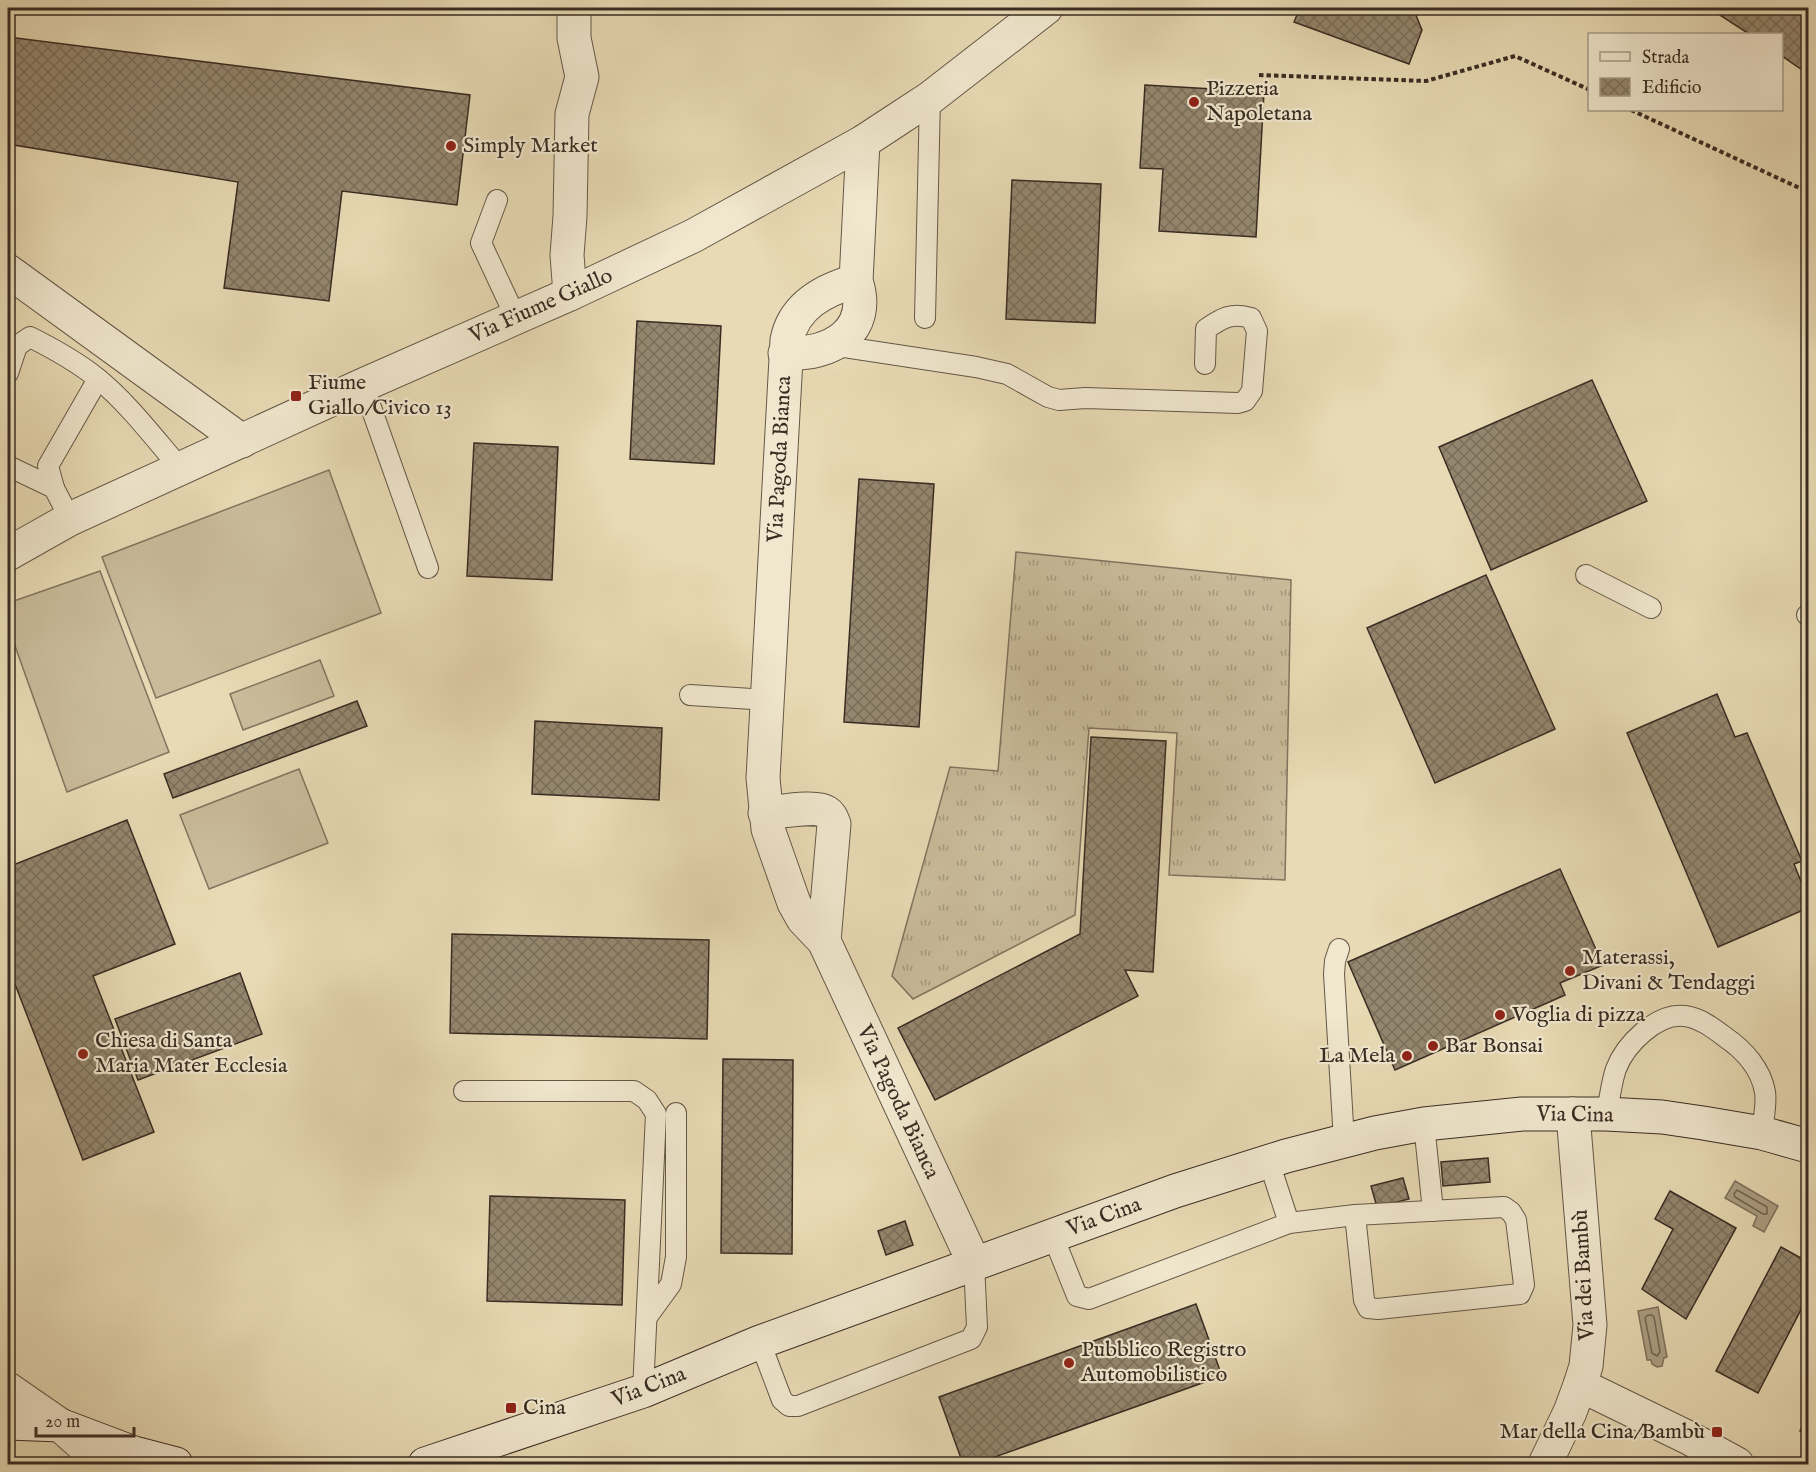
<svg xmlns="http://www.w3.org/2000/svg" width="1816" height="1472" font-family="'IM FELL English',serif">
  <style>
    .grass { fill: url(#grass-tufts); stroke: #82745f; stroke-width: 1.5 }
    .pitch { fill: #cabc9b; stroke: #82745f; stroke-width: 1.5 }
    .water { fill: #ac9f83; stroke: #7e715d; stroke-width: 1.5 }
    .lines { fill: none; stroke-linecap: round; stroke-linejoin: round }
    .shore { stroke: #726653; stroke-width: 1.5 }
    .building { fill: url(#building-cross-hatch); stroke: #392c23; stroke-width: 1.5 }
    .lane-casing { stroke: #655847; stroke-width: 22 }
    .street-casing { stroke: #655847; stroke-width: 35 }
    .secondary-casing { stroke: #392c23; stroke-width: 35 }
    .path { stroke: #392c23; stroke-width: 4; stroke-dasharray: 4.5 3; stroke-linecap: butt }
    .lane { stroke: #f0e7ce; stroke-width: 20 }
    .street { stroke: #f0e7ce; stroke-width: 33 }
    .secondary { stroke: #f0e7ce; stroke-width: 33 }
    .poi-dot { fill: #8f2418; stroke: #f0e7ce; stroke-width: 2 }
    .labels { text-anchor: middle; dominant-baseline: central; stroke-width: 4.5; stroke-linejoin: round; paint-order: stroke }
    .poi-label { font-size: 22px; fill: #392c23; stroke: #f0e7ce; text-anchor: start }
    .street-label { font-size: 22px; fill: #392c23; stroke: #f0e7ce }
  </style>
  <defs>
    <pattern id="grass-tufts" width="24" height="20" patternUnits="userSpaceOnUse" patternTransform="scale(1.5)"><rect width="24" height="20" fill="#cabc9b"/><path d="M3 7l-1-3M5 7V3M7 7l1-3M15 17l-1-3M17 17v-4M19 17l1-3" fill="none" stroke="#a5997e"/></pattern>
    <pattern id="building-cross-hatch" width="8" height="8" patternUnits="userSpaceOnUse" patternTransform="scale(1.5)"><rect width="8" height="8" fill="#94866e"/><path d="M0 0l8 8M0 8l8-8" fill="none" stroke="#7a6e5a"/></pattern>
  </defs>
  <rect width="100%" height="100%" fill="#e8dab4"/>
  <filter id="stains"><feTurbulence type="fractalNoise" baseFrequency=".00333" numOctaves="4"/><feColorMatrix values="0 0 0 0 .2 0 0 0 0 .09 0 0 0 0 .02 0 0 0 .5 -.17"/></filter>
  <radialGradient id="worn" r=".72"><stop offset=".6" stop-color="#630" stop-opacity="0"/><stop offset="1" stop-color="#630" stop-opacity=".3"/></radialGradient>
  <polygon class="grass" points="1016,552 1291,580 1285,880 1169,875 1177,733 1089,728 1075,915 913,999 892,976 950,767 998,771"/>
  <g class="pitch">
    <polygon points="329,470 381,613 156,698 102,557"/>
    <polygon points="100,571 169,752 67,792 8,626 8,603"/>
    <polygon points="320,660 334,696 243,730 230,694"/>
    <polygon points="299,769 328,843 209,889 180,815"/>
  </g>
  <g class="water">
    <polygon points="1735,1181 1778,1206 1764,1232 1753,1226 1757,1216 1725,1198"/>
    <polygon points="1658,1307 1667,1357 1664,1358 1662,1366 1657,1367 1652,1364 1651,1360 1647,1360 1638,1311"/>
  </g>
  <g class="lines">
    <g class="shore">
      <polygon points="1737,1190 1767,1207 1767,1214 1763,1214 1735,1197 1734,1194"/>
      <polygon points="1648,1315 1652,1315 1654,1317 1660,1352 1657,1356 1652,1353 1645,1318"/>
    </g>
  </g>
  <g class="building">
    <polygon points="1300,8 1413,8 1422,30 1409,64 1294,22"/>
    <polygon points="1709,8 1808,8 1808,67 1805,72 1782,56 1782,34 1749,34"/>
    <polygon points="8,37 470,95 457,205 342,191 329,301 224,288 238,182 8,144"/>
    <polygon points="1145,85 1264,92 1256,237 1159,231 1163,169 1140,168"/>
    <polygon points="1012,180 1101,184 1095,323 1006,319"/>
    <polygon points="637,321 721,326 714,464 630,459"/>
    <polygon points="1592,380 1647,501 1491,570 1439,447"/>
    <polygon points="474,443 558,447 552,580 467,576"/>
    <polygon points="859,479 934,484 919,727 844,722"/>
    <polygon points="1486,575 1555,729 1435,783 1367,628"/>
    <polygon points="1717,694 1735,737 1747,733 1802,861 1794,864 1808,899 1808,908 1718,947 1627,733"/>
    <polygon points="357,701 367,726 173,798 164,774"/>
    <polygon points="535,721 662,728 659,800 532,794"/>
    <polygon points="1091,737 1166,741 1153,972 1125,970 1138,996 935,1100 898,1028 1080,934"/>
    <polygon points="127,820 175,944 93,976 154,1132 83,1160 8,966 8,867"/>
    <polygon points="1560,869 1603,965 1560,983 1565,995 1395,1070 1348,962"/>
    <polygon points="452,934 709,940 707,1039 450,1033"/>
    <polygon points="240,973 262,1034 138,1080 115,1019"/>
    <polygon points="723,1059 793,1060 792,1254 721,1253"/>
    <polygon points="1488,1158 1490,1182 1443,1186 1441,1162"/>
    <polygon points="1403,1178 1409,1199 1377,1207 1371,1186"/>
    <polygon points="1670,1191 1736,1228 1686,1319 1642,1289 1673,1229 1655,1219"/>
    <polygon points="490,1196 625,1200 622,1305 487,1301"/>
    <polygon points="905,1221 913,1245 886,1255 878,1231"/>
    <polygon points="1781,1247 1808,1262 1808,1296 1758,1393 1716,1371"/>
    <polygon points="1196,1304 1222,1376 975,1464 963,1464 939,1397"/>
    <polygon points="1808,1415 1808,1436 1800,1431"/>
  </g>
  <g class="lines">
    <defs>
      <g id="lane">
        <polyline points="497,200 481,243 516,318"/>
        <polyline points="925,318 930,98"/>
        <path d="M831 345 976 367 1007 374 1048 397 1059 400 1085 398 1238 403 1245 401 1252 391 1257 331 1251 318C1232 312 1222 318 1206 329L1205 364"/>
        <path d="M8 373 17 346 30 337C54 349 76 361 97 378 128 403 155 439 181 469"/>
        <polyline points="363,385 428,568"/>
        <polyline points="8,466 54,488"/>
        <polyline points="70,519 54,488 48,466 98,379"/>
        <polyline points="1586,575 1651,608"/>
        <polyline points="1807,615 1808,615"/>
        <polyline points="690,695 767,700"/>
        <polyline points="1339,949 1335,961 1334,974 1344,1141"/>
        <polyline points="464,1091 634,1091 647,1100 656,1114 643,1391"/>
        <path d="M1606 1114C1610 1100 1611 1083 1616 1069 1625 1045 1657 1012 1685 1016 1700 1018 1713 1028 1725 1037 1744 1050 1761 1069 1765 1092 1767 1104 1763 1120 1762 1133"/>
        <polyline points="1424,1124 1433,1211"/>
        <polyline points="1269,1162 1289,1223 1355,1215"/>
        <polygon points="1504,1207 1511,1212 1516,1220 1524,1285 1520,1294 1378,1309 1368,1308 1364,1300 1355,1215"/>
        <polyline points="1053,1236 1077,1296 1089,1299 1289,1223"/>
        <polyline points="647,1317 671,1284 676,1257 676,1113"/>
        <polyline points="760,1342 782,1400 789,1406 798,1406 971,1339 977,1327 974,1263"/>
      </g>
      <g id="street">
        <polyline points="8,271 242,441"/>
        <path d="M856 281C823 290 794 306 787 340L763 778 768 829 794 903 803 919 824 941 974 1263"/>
        <polyline points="570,294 567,255 570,216 572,114 582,77 574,38 574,8"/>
        <path d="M785 353C831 356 873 331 856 281L863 142"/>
        <polyline points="8,554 70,519 363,385 570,294 693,236 863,142 895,121 930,98 1046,8"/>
        <path d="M765 813C779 812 816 805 826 812 831 815 832 819 834 824L824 941"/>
        <polyline points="1580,1385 1691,1439 1737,1464"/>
        <polyline points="8,1389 60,1425 104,1464"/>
        <polyline points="1545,1464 1570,1412 1580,1385 1586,1366 1590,1325 1573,1114"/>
      </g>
      <g id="secondary">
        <polyline points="8,1423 60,1425 134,1453 176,1464"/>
        <polyline points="425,1464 643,1391 760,1342 1175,1191 1286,1156 1375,1133 1424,1124 1522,1114 1606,1114 1662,1117 1703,1123 1762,1133 1808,1146"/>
      </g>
    </defs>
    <use href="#lane" class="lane-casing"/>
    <use href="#street" class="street-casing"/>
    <use href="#secondary" class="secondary-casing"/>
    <g class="path">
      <polyline points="1259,75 1426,81 1515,56 1590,90"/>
      <polyline points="1631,110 1808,192"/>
    </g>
    <use href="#lane" class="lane"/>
    <use href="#street" class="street"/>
    <use href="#secondary" class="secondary"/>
  </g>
  <g class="poi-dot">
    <circle cx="1194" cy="102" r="6"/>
    <circle cx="451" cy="146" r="6"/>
    <rect x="290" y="390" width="12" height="12" rx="3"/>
    <circle cx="1570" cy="971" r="6"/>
    <circle cx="1500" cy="1015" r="6"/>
    <circle cx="1433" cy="1046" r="6"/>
    <circle cx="83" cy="1054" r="6"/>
    <circle cx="1407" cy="1056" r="6"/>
    <circle cx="1069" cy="1363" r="6"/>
    <rect x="505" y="1402" width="12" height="12" rx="3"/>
    <rect x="1711" y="1426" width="12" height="12" rx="3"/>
  </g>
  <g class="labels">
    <g class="poi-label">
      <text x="1206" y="89">Pizzeria<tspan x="1206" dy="25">Napoletana</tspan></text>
      <text x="463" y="146">Simply Market</text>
      <text x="308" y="383">Fiume<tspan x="308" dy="25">Giallo/Civico 13</tspan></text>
      <text x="1582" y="958">Materassi,<tspan x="1582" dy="25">Divani &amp; Tendaggi</tspan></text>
      <text x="1512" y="1015">Voglia di pizza</text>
      <text x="95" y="1041">Chiesa di Santa<tspan x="95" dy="25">Maria Mater Ecclesia</tspan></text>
      <text x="1445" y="1046">Bar Bonsai</text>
      <text x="1395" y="1056" text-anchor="end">La Mela</text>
      <text x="1081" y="1350">Pubblico Registro<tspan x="1081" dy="25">Automobilistico</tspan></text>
      <text x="523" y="1408">Cina</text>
      <text x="1705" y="1432" text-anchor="end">Mar della Cina/Bambù</text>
    </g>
    <g class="street-label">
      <text transform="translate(541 306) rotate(-24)">Via Fiume Giallo</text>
      <text transform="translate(780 459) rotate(-87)">Via Pagoda Bianca</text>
      <text transform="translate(898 1102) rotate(65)">Via Pagoda Bianca</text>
      <text transform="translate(1575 1115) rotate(1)">Via Cina</text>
      <text transform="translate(1104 1217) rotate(-20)">Via Cina</text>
      <text transform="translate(1584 1275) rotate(-93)">Via dei Bambù</text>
      <text transform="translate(649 1387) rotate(-21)">Via Cina</text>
    </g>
  </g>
  <rect width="1816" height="1472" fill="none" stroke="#e8dab4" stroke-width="30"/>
  <rect x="9" y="9" width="1798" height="1454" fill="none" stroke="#392c23" stroke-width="3"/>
  <rect x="15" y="15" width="1786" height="1442" fill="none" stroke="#392c23" stroke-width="1.5"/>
  <rect x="1588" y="33" width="195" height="78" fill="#f0e7ce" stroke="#a79c8a" stroke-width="1.5"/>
  <rect x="1600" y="52" width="30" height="9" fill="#f0e7ce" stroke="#a79c8a" stroke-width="1.5"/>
  <text x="1642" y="63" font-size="18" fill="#392c23">Strada</text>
  <rect x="1600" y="78" width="30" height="18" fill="url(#building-cross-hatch)" stroke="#a79c8a" stroke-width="1.5"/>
  <text x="1642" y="93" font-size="18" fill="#392c23">Edificio</text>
  <path d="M36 1427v9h98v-9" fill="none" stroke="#392c23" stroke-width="3"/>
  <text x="45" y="1427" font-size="18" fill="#392c23" stroke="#f0e7ce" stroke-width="4.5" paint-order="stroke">20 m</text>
  <rect width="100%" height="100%" filter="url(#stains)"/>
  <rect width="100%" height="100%" fill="url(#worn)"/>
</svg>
